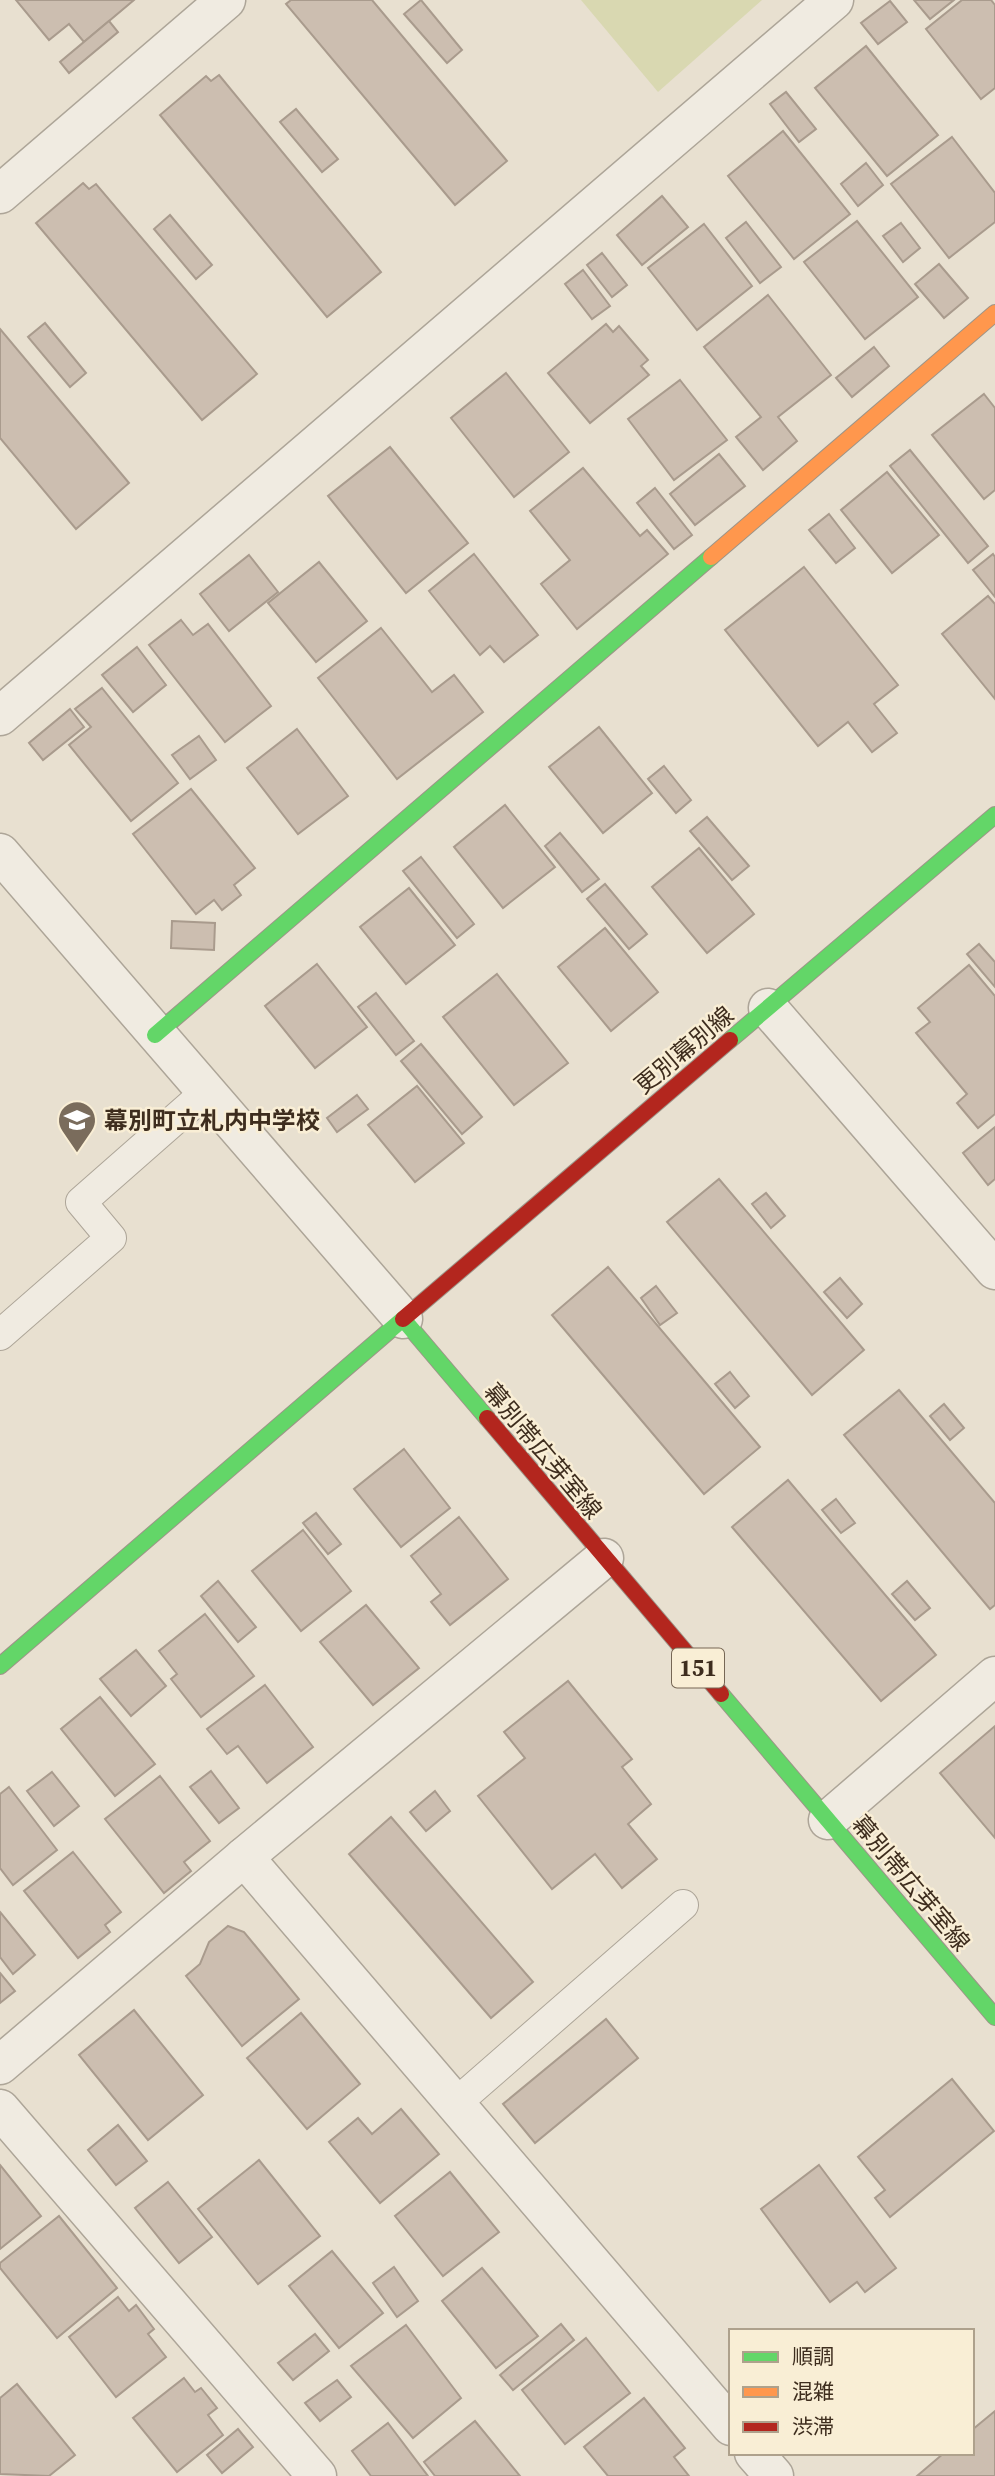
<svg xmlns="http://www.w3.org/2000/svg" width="995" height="2476" font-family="'Source Serif 4','Noto Sans JP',serif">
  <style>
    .green { fill: #d9d8b1 }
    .building { fill: #ccbeb0; stroke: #a99b8d; stroke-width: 2 }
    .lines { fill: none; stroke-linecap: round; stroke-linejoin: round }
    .lane-casing { stroke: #ada598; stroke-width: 32 }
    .street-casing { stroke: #ada598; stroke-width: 41 }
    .fast-casing { stroke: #9d9488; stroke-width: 18 }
    .slow-casing { stroke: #9d9488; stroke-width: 18 }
    .jam-casing { stroke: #9d9488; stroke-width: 18 }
    .lane { stroke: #f0ebe1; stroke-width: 30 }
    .street { stroke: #f0ebe1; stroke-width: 38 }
    .fast { stroke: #63d668; stroke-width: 16 }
    .slow { stroke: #ff974d; stroke-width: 16 }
    .jam { stroke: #b3261e; stroke-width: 16 }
    .labels { text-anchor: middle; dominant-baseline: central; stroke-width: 5; stroke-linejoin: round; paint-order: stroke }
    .shield { fill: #f9eed5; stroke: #766755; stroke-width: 2 }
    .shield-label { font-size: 23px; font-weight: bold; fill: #3e2d1e }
    .street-label { font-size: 24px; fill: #3e2d1e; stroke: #f9eed5 }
    .poi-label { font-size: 24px; font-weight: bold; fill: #3e2d1e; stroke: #f9eed5; text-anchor: start }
  </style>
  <rect width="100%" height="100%" fill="#e8e0d0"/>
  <polygon class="green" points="581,0 762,0 658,92"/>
  <g class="building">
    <polygon points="16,0 134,0 84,42 69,24 49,40"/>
    <polygon points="291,0 372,0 507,161 455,205 286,4"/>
    <polygon points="421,0 462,50 447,63 404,14"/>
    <polygon points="914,0 954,0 930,19"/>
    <polygon points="962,0 991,0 995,5 995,88 981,99 926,29"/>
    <polygon points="890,1 907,22 878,44 861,23"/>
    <polygon points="109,21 118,32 69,73 60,62"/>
    <polygon points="866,46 938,135 887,176 815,88"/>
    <polygon points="219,75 381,272 327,317 160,115 206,76 211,81"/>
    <polygon points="786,92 816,129 799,142 770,104"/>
    <polygon points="296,109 338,159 322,172 280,122"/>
    <polygon points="783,131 850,214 794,259 728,176"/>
    <polygon points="952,137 995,193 995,222 949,258 891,184"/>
    <polygon points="866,163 883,185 858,206 841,184"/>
    <polygon points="83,183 89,189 96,184 257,374 202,420 36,223"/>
    <polygon points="662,196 688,227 642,265 617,235"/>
    <polygon points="170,215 212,265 196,279 154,229"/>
    <polygon points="857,221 918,297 865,339 804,262"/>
    <polygon points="746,222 781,267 760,283 726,238"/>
    <polygon points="901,223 920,248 903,262 883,236"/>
    <polygon points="704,224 752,286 697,330 648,268"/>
    <polygon points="602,253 627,285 612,297 587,265"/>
    <polygon points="939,264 968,298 944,318 915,284"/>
    <polygon points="583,270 610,306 592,319 565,284"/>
    <polygon points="768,295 831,375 778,417 797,441 763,470 736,437 761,417 704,347"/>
    <polygon points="45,323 86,373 70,387 28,337"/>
    <polygon points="606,324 613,332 619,326 648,360 641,366 649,375 590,423 548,373"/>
    <polygon points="0,329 129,483 76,529 0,438"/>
    <polygon points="874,347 889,366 852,397 836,378"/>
    <polygon points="506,373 569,452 514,497 451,418"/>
    <polygon points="680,380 727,440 674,480 628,419"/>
    <polygon points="984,394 995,408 995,490 984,499 932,435"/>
    <polygon points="390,447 468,543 406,593 328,496"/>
    <polygon points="910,450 988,546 968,563 890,466"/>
    <polygon points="719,454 745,486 695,525 670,494"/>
    <polygon points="583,468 640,536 647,530 668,554 577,629 541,584 570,560 530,511"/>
    <polygon points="887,472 939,535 892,573 841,510"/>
    <polygon points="655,488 692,535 674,549 637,503"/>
    <polygon points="829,514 855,548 836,563 809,530"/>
    <polygon points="474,554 538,635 504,662 490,646 480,655 429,591"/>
    <polygon points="993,554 995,557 995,597 973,570"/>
    <polygon points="249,555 278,592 229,631 200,594"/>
    <polygon points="319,562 367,621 316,662 268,603"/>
    <polygon points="804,567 898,685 874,704 897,733 872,752 848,722 818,746 725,630"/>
    <polygon points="988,596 995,604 995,699 942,634"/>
    <polygon points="181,620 193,635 208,624 271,706 225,742 149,645"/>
    <polygon points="381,628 432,692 454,675 483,712 397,779 318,678"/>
    <polygon points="137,647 166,685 133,712 102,675"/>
    <polygon points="102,688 178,783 131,821 69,745 91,727 75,709"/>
    <polygon points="70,709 84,727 43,760 29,743"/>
    <polygon points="599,727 652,793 603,833 549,767"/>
    <polygon points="297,729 348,796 298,834 247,768"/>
    <polygon points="199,736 216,760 190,779 172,755"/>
    <polygon points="664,766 691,800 676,813 648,779"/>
    <polygon points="191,789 255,868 234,885 241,895 222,910 214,900 196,914 133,834"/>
    <polygon points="505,805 555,867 503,908 454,847"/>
    <polygon points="707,817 749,866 732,880 690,831"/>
    <polygon points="560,833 599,879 582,892 545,846"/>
    <polygon points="699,848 754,914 707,953 652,887"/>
    <polygon points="421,857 474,924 457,938 403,871"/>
    <polygon points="605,884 647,934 629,949 587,899"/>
    <polygon points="409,888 455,945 406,984 360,927"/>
    <polygon points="172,921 215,923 214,950 171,948"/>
    <polygon points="605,928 658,992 611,1031 558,967"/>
    <polygon points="979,944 995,962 995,987 967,954"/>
    <polygon points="317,964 367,1027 315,1068 265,1006"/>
    <polygon points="969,965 995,996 995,1114 978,1128 957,1103 967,1094 916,1033 930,1022 918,1008"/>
    <polygon points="497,974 568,1063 514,1105 443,1017"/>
    <polygon points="376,993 414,1041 396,1055 358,1007"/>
    <polygon points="421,1044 482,1117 462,1134 401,1061"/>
    <polygon points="417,1086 464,1143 415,1182 368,1125"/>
    <polygon points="357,1095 368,1109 337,1132 327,1118"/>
    <polygon points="995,1127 995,1179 988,1185 963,1153"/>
    <polygon points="719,1179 864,1350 812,1395 667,1222"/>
    <polygon points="766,1193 785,1216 771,1228 752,1204"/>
    <polygon points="608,1267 760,1447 704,1494 552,1315"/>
    <polygon points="840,1278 862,1304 847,1318 824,1292"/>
    <polygon points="656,1286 677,1313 660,1325 641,1298"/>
    <polygon points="730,1372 749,1396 735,1408 715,1384"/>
    <polygon points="899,1390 995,1503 995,1605 990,1609 844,1435"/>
    <polygon points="944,1404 964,1428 950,1440 930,1416"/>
    <polygon points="404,1449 450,1508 401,1547 354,1489"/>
    <polygon points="788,1480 936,1655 881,1701 732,1527"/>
    <polygon points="836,1499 855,1523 841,1533 822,1510"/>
    <polygon points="316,1513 341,1544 328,1554 303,1523"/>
    <polygon points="459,1517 508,1579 450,1625 431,1602 441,1594 411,1556"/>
    <polygon points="303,1530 351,1591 301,1631 252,1571"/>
    <polygon points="218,1581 256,1627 238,1642 201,1596"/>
    <polygon points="907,1581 930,1608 915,1620 892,1594"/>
    <polygon points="366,1605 419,1668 373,1705 320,1642"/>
    <polygon points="205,1614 254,1676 201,1717 171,1679 177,1674 159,1651"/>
    <polygon points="136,1650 166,1686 131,1716 100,1679"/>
    <polygon points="568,1681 632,1759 622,1767 651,1804 628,1824 657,1859 622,1888 595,1854 552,1889 478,1796 525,1758 504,1732"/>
    <polygon points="265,1685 313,1747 267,1783 238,1746 227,1754 207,1729"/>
    <polygon points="100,1697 155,1764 115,1796 61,1729"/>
    <polygon points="995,1726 995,1838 940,1773"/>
    <polygon points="211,1771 239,1808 219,1823 190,1787"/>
    <polygon points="52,1772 79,1806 54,1826 27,1791"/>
    <polygon points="160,1776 210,1841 184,1862 191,1871 164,1893 105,1819"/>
    <polygon points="9,1787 57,1850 13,1885 0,1868 0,1794"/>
    <polygon points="435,1791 450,1811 426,1831 410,1812"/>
    <polygon points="391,1817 533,1982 491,2018 349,1854"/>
    <polygon points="73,1852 121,1912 105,1925 110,1932 78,1958 24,1891"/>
    <polygon points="0,1912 35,1955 13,1974 0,1957"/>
    <polygon points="228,1926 244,1932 299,1999 242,2046 186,1976 200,1964 209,1942"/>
    <polygon points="0,1973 15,1991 0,2003"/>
    <polygon points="134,2010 203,2095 148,2140 79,2055"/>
    <polygon points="301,2013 360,2084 307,2129 247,2058"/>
    <polygon points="606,2019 638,2058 535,2143 503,2104"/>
    <polygon points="952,2079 994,2131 890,2217 875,2198 885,2190 858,2157"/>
    <polygon points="401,2109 439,2154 380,2203 329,2142 358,2118 372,2134"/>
    <polygon points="118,2125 147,2161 116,2185 88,2150"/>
    <polygon points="259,2160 320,2236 258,2284 198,2209"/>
    <polygon points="0,2165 41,2216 0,2249"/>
    <polygon points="819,2165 896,2268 865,2292 857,2282 830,2302 761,2209"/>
    <polygon points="450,2172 499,2232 443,2276 395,2216"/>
    <polygon points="168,2182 212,2237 179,2263 135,2208"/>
    <polygon points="59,2216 117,2288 57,2338 0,2268 0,2263"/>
    <polygon points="332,2251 383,2313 339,2348 289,2286"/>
    <polygon points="394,2267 418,2301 397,2317 373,2283"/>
    <polygon points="482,2268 538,2336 496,2368 442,2301"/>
    <polygon points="118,2297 129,2311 136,2305 154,2329 148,2334 166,2357 116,2397 69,2337"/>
    <polygon points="561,2324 574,2340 513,2390 500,2375"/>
    <polygon points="406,2325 461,2398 413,2438 351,2366"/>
    <polygon points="315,2334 329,2351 293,2380 278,2363"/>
    <polygon points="586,2338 630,2393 565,2444 522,2390"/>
    <polygon points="184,2378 195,2392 201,2388 217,2408 208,2415 223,2435 177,2472 133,2418"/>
    <polygon points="337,2380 351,2397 320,2421 305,2403"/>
    <polygon points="17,2384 75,2455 49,2476 0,2474 0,2398"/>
    <polygon points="644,2398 685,2448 674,2457 689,2476 608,2476 584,2447"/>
    <polygon points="995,2411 995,2476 917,2476 944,2453 972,2453 972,2430"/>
    <polygon points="475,2421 520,2476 435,2476 424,2462"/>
    <polygon points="388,2423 428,2476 371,2476 352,2451"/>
    <polygon points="238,2429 253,2447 222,2473 207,2455"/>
  </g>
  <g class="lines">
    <defs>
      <g id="lane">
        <polyline points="0,1335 111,1238 81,1202 205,1093"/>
        <polyline points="455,2104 683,1905"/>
      </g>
      <g id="street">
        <polyline points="0,194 226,0"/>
        <polyline points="0,716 834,0"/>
        <polyline points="0,853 403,1319"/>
        <polyline points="768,1008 995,1270"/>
        <polyline points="828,1820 995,1676"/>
        <polyline points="244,1857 731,2426"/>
        <polyline points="0,2065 244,1857 604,1558"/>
        <polyline points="0,2109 317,2476"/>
        <polyline points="754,2453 774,2476"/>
      </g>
      <g id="fast">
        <polyline points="155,1035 711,557"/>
        <polyline points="730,1040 995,815"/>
        <polyline points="0,1666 403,1319 487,1418"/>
        <polyline points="721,1694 995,2017"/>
      </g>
      <polyline id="slow" points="711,557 995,313"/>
      <g id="jam">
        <polyline points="403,1319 730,1040"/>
        <polyline points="487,1418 721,1694"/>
      </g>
    </defs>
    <use href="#lane" class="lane-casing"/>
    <use href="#street" class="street-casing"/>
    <use href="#fast" class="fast-casing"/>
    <use href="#slow" class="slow-casing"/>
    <use href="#jam" class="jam-casing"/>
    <use href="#lane" class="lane"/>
    <use href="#street" class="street"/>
    <use href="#fast" class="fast"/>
    <use href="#slow" class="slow"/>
    <use href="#jam" class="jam"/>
  </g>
  <defs>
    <symbol id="school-pin" viewBox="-11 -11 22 30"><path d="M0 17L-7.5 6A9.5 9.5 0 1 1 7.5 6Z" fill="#7a6c5c" stroke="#f9eed5"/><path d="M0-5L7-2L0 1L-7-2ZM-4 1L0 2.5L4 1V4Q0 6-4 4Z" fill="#fff"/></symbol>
  </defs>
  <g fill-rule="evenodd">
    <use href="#school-pin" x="55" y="1098" width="44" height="60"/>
  </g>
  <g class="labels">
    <rect class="shield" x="672" y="1648.5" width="52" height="39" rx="5"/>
    <g class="shield-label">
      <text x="698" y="1668">151</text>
    </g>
    <g class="street-label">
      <text transform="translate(684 1050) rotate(-40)">更別幕別線</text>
      <text transform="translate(543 1451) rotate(50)">幕別帯広芽室線</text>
      <text transform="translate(911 1883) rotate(50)">幕別帯広芽室線</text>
    </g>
    <g class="poi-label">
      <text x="104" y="1120">幕別町立札内中学校</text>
    </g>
  </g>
  <rect x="729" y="2329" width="245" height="126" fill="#f9eed5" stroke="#aea18c" stroke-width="2"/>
  <rect x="743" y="2352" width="35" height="10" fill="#63d668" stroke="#aea18c" stroke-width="2"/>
  <text x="792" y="2364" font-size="21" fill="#3e2d1e">順調</text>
  <rect x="743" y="2387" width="35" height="10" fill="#ff974d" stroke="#aea18c" stroke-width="2"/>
  <text x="792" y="2399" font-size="21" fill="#3e2d1e">混雑</text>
  <rect x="743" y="2422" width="35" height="10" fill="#b3261e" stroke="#aea18c" stroke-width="2"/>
  <text x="792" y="2434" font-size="21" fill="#3e2d1e">渋滞</text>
</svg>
